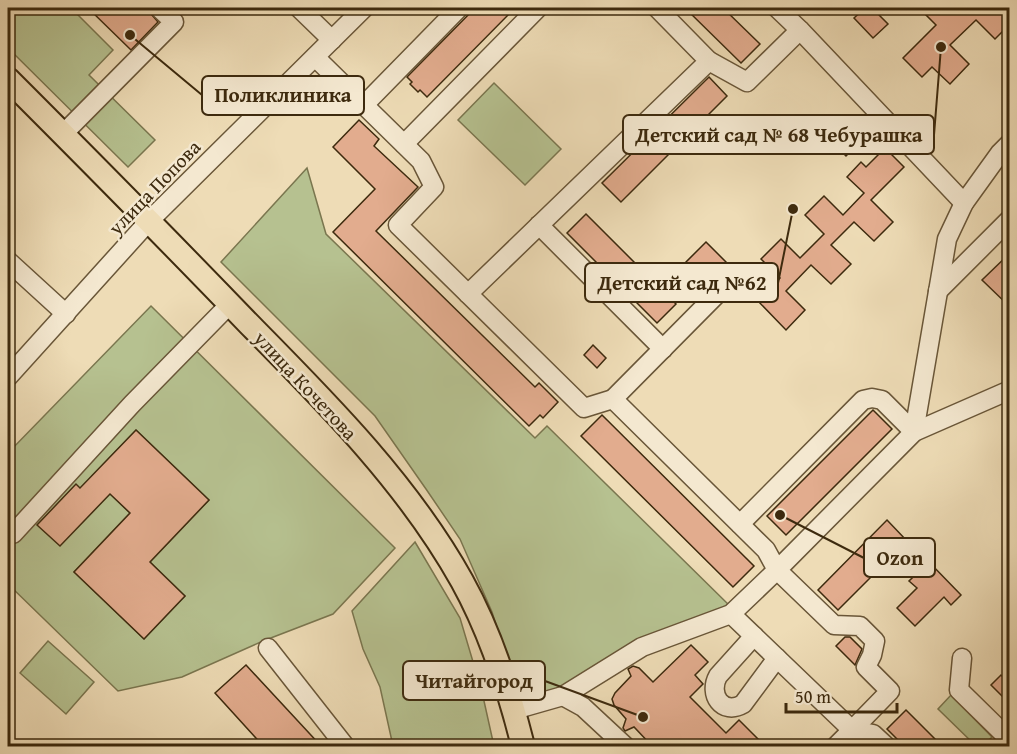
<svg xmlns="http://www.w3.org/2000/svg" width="1017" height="754" font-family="'Gentium Book Plus',serif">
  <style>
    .green { fill: #b6c190; stroke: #7a764f; stroke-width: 1.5; fill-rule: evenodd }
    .building { fill: #e2ac8e; stroke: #3d2a0e; stroke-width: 1.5 }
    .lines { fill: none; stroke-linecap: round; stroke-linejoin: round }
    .minor-casing { stroke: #695638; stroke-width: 21 }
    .major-casing { stroke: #3d2a0e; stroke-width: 26 }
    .minor { stroke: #f4e8d0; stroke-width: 18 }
    .major { stroke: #eedcb6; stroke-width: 22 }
    .labels { text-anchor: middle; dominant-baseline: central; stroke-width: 5; stroke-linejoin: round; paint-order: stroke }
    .street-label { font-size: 20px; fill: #3d2a0e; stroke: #f4e8d0 }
    .leader { fill: none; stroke: #3d2a0e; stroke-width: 2 }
    .callout-dot { fill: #3d2a0e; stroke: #f4e8d0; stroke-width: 2 }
    .callout { fill: #f4e8d0; stroke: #3d2a0e; stroke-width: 2 }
    .callout-label { font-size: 21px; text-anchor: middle; font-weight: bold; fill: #3d2a0e }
  </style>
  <rect width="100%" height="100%" fill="#eedcb6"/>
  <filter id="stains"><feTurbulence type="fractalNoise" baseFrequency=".00333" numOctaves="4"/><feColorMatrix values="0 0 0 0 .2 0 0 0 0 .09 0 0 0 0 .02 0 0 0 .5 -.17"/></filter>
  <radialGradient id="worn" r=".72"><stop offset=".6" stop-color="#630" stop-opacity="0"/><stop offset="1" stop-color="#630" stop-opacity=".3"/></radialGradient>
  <g class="green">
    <polygon points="8,8 71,8 113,50 89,75 155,140 128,167 8,48"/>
    <polygon points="494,83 561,149 525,185 458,120"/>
    <polygon points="307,168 326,234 535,438 547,426 731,607 572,685 521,703 492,612 460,539 426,489 375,416 221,262"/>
    <path d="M151 306 395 548 333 614 263 641 182 677 118 691 8 584V453ZM136 430 209 500 150 562 185 596 144 639 74 572 130 513 92 476Z"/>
    <polygon points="415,542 460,618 482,692 494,746 393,746 380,687 363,649 352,611"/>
    <polygon points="48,641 94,682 66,714 20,673"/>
    <polygon points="951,695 992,737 983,746 976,746 938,709"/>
  </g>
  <g class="building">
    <polygon points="88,8 146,8 158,22 131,50"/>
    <polygon points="475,8 515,8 427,97 420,90 418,92 410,84 412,82 407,77"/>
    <polygon points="685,8 723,8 760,44 741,63"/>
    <polygon points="865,8 872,8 888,24 873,38 854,18"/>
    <polygon points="932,8 959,8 965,13 967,11 963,8 1005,8 1010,12 1010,24 995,39 976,20 950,45 969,64 950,84 932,67 922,77 903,58 936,25 925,14"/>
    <polygon points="709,77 727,96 621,202 602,183"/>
    <polygon points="847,117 866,136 846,156 827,137"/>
    <polygon points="359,120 379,139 374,146 418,187 376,231 535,387 539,383 558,402 543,418 540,415 529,426 333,232 375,189 333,147"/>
    <polygon points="885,148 904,167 871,200 893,222 874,241 854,222 831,245 851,264 831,284 811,265 786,291 805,310 786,330 758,301 780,278 761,259 781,239 800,258 824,234 805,215 824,196 843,215 864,193 847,177 861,162 866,167"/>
    <polygon points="586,214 676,304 657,323 567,233"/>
    <polygon points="706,242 727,263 708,283 686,262"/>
    <polygon points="1010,253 1010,307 982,280"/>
    <polygon points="593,345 606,358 597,368 584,355"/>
    <polygon points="873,410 892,429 786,535 767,516"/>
    <polygon points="602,415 754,566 733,587 581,436"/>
    <polygon points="136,430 209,500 150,562 185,596 144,639 74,572 130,513 110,494 60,546 37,525 76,484 80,488"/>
    <polygon points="887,520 907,541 838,610 818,590"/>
    <polygon points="929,562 961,595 951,605 944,597 915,626 897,608 917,588 909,581"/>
    <polygon points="845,637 850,637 862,649 855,665 836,646"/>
    <polygon points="691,645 708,662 695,675 703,684 690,697 726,733 739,720 759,740 752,747 653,747 634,727 625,731 623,728 626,719 614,705 612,699 615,693 631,676 628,669 633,666 639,668 653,682"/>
    <polygon points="246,665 322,747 264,747 215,693"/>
    <polygon points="1010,671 1010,704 991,685 1001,675 1003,677"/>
    <polygon points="906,710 943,747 905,747 887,729"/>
  </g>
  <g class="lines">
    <defs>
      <g id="minor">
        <polyline points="299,8 332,40"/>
        <polyline points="777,8 800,30 964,203"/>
        <polyline points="315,57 421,161 434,187 398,225 584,408 613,399 766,550 777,570 731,614 642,647 563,696 514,710"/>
        <polyline points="709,61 747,82 800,30"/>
        <polyline points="364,105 459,8"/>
        <polyline points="63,134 174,22 159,8"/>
        <polyline points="404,144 538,8"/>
        <polyline points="539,225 663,349"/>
        <polyline points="8,261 66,314"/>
        <polyline points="938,291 1010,219"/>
        <polyline points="468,294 709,61 657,8"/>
        <polyline points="8,377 149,221 364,8"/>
        <polyline points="613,399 727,284"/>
        <polyline points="914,432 947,239 964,203 1000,153 1010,143"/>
        <polyline points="740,524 863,400 872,398 882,400 914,432"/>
        <polyline points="13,534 132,404 230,304"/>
        <polyline points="731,614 852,730 836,746"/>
        <path d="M754 636 718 676C708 694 722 716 743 704L777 658"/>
        <polyline points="268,648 345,746"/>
        <polyline points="962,658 959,690 1010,740"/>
        <polyline points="563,696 583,707 625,746"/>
        <polyline points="852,730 890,691 866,667 872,655 875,641 860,626 834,625 777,570 914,432 1010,390"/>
        <polyline points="852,730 873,734 886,746"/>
      </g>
      <path id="major" d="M8 79C89 160 169 241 249 324 327 403 408 484 462 581 491 633 509 690 523 746"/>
    </defs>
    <use href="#minor" class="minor-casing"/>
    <use href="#major" class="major-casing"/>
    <use href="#minor" class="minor"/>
    <use href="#major" class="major"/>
  </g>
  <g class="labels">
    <g class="street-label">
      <text transform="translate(154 187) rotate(-46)">улица Попова</text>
      <text transform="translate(306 385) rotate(47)">улица Кочетова</text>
    </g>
  </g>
  <path class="leader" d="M130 35L202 95M941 47L934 135M793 209L778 283M780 515L864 558M643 717L545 681"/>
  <g class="callout-dot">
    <circle cx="130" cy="35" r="6"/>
    <circle cx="941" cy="47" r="6"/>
    <circle cx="793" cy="209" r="6"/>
    <circle cx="780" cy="515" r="6"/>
    <circle cx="643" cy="717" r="6"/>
  </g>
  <g class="callout">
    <rect x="202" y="76" width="162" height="39" rx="6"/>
    <rect x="623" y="115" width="311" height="39" rx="6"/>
    <rect x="585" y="263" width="193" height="39" rx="6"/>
    <rect x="864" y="538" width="71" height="39" rx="6"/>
    <rect x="403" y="661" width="142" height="39" rx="6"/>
  </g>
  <g class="callout-label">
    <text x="283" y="102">Поликлиника</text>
    <text x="779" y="142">Детский сад № 68 Чебурашка</text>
    <text x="682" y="290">Детский сад №62</text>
    <text x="900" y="565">Ozon</text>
    <text x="474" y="688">Читайгород</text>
  </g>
  <rect width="1017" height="754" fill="none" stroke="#eedcb6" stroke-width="30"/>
  <rect x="9" y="9" width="999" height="736" fill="none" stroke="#3d2a0e" stroke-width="3"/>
  <rect x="15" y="15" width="987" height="724" fill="none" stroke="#3d2a0e" stroke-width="1.5"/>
  <path d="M786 703v9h111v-9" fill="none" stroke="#3d2a0e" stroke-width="3"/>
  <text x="795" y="703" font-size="18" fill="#3d2a0e" stroke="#f4e8d0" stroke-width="4.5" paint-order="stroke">50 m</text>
  <rect width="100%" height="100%" filter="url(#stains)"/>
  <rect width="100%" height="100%" fill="url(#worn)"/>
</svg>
